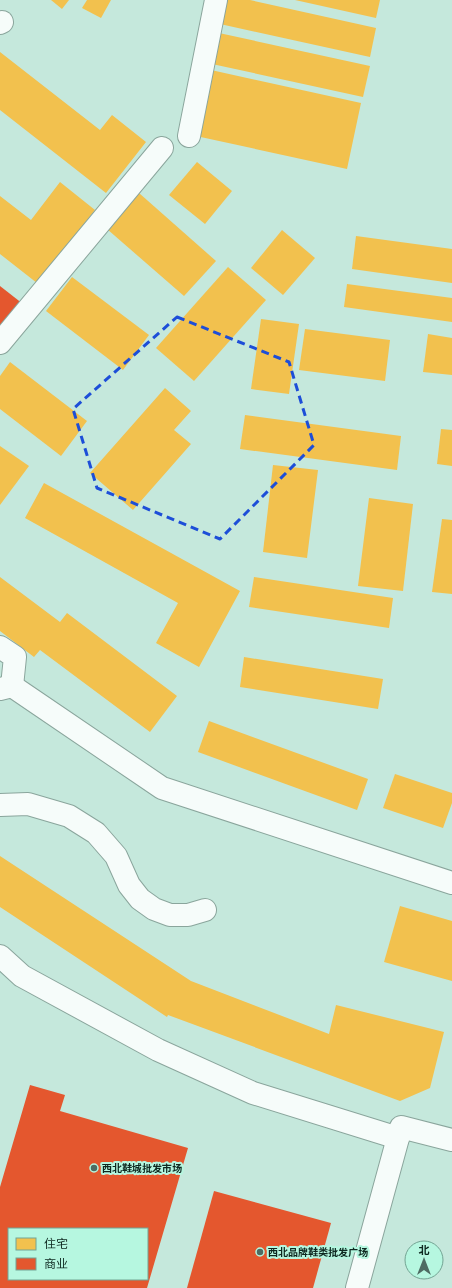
<svg xmlns="http://www.w3.org/2000/svg" width="452" height="1288" font-family="'DM Sans','Noto Sans SC',sans-serif">
  <style>
    .homes { fill: #f2c14e }
    .shops { fill: #e4572e; fill-rule: evenodd }
    .lines { fill: none; stroke-linecap: round; stroke-linejoin: round }
    .minor-casing { stroke: #8aa59c; stroke-width: 24 }
    .minor { stroke: #f6fcfa; stroke-width: 22 }
    .marked { fill: none; stroke: #1d4ed8; stroke-width: 3; stroke-dasharray: 8 5; stroke-linejoin: round }
    .poi-dot { fill: #4e6b62; stroke: #b6f7e0; stroke-width: 1.5 }
    .labels { text-anchor: middle; dominant-baseline: central; stroke-width: 4; stroke-linejoin: round; paint-order: stroke }
    .poi-label { font-size: 10px; font-weight: bold; fill: #0e2820; stroke: #b6f7e0; text-anchor: start }
  </style>
  <rect width="100%" height="100%" fill="#c5e8dc"/>
  <g class="homes">
    <polygon points="51,0 69,0 62,9"/>
    <polygon points="87,0 111,0 101,18 82,8"/>
    <polygon points="225,0 250,0 376,28 370,57 220,24"/>
    <polygon points="295,0 380,0 376,18"/>
    <polygon points="219,33 370,66 363,97 212,64"/>
    <polygon points="0,52 100,130 112,115 146,142 106,193 0,110"/>
    <polygon points="211,70 361,103 347,169 196,136"/>
    <polygon points="197,162 232,191 205,224 169,195"/>
    <polygon points="60,182 95,210 37,283 0,254 0,196 31,220"/>
    <polygon points="139,193 216,261 184,296 107,229"/>
    <polygon points="282,230 315,258 283,295 251,268"/>
    <polygon points="356,236 452,249 452,283 352,269"/>
    <polygon points="228,267 266,300 194,381 156,348"/>
    <polygon points="72,277 149,335 123,370 46,311"/>
    <polygon points="347,284 452,298 452,322 344,307"/>
    <polygon points="261,319 299,324 289,394 251,389"/>
    <polygon points="305,329 390,340 385,381 299,370"/>
    <polygon points="428,334 452,338 452,375 423,372"/>
    <polygon points="10,362 87,421 61,456 0,409 0,376"/>
    <polygon points="165,388 191,411 174,430 191,444 133,510 90,473"/>
    <polygon points="245,415 401,436 397,470 240,449"/>
    <polygon points="441,429 452,430 452,466 437,464"/>
    <polygon points="0,446 29,466 0,505"/>
    <polygon points="273,465 318,470 307,558 263,552"/>
    <polygon points="44,483 240,591 199,667 156,643 178,603 25,518"/>
    <polygon points="369,498 413,504 403,591 358,586"/>
    <polygon points="442,519 452,520 452,594 432,592"/>
    <polygon points="0,577 60,622 67,613 177,696 150,732 40,650 34,657 0,631"/>
    <polygon points="254,577 393,598 389,628 249,607"/>
    <polygon points="244,657 383,679 378,709 240,687"/>
    <polygon points="209,721 368,779 357,810 198,752"/>
    <polygon points="395,774 452,793 452,803 443,828 383,808"/>
    <polygon points="0,856 191,981 329,1034 336,1005 444,1032 430,1088 400,1101 168,1015 167,1017 0,907"/>
    <polygon points="400,906 452,921 452,981 384,962"/>
  </g>
  <g class="shops">
    <polygon points="0,286 23,304 0,332"/>
    <path d="M30 1085 65 1095 60 1111 188 1148 147 1288H0V1187ZM9 1229H147V1279H9Z"/>
    <polygon points="214,1191 331,1223 313,1288 187,1288"/>
  </g>
  <g class="lines">
    <defs>
      <g id="minor">
        <polyline points="0,23 2,22"/>
        <polyline points="189,136 216,0"/>
        <polyline points="0,343 162,148"/>
        <polyline points="0,647 15,657 12,686"/>
        <polyline points="0,689 12,686 162,788 452,883"/>
        <polyline points="0,805 28,804 69,816 96,833 116,856 129,885 140,899 154,909 170,915 188,915 205,910"/>
        <polyline points="0,956 22,976 158,1050 253,1093 398,1138"/>
        <polyline points="357,1288 401,1127 452,1140"/>
      </g>
    </defs>
    <use href="#minor" class="minor-casing"/>
    <use href="#minor" class="minor"/>
  </g>
  <path class="marked" d="M177 317 289 362 314 445 220 539 97 488 73 409Z"/>
  <g class="poi-dot">
    <circle cx="94" cy="1168" r="4"/>
    <circle cx="260" cy="1252" r="4"/>
  </g>
  <g class="labels">
    <g class="poi-label">
      <text x="102" y="1168">西北鞋城批发市场</text>
      <text x="268" y="1252">西北品牌鞋类批发广场</text>
    </g>
  </g>
  <rect x="8" y="1228" width="140" height="52" fill="#b6f7e0" stroke="#73a493"/>
  <rect x="16" y="1238" width="20" height="12" fill="#f2c14e" stroke="#73a493"/>
  <text x="44" y="1248" font-size="12" fill="#0e2820">住宅</text>
  <rect x="16" y="1258" width="20" height="12" fill="#e4572e" stroke="#73a493"/>
  <text x="44" y="1268" font-size="12" fill="#0e2820">商业</text>
  <g transform="translate(424 1260)"><circle r="19" fill="#b6f7e0" stroke="#73a493"/>
  <path d="M0-3L7 15L0 10L-7 15Z" fill="#4e6b62"/>
  <text y="-6" font-size="11" font-weight="bold" text-anchor="middle" fill="#0e2820">北</text>
  </g>
</svg>
